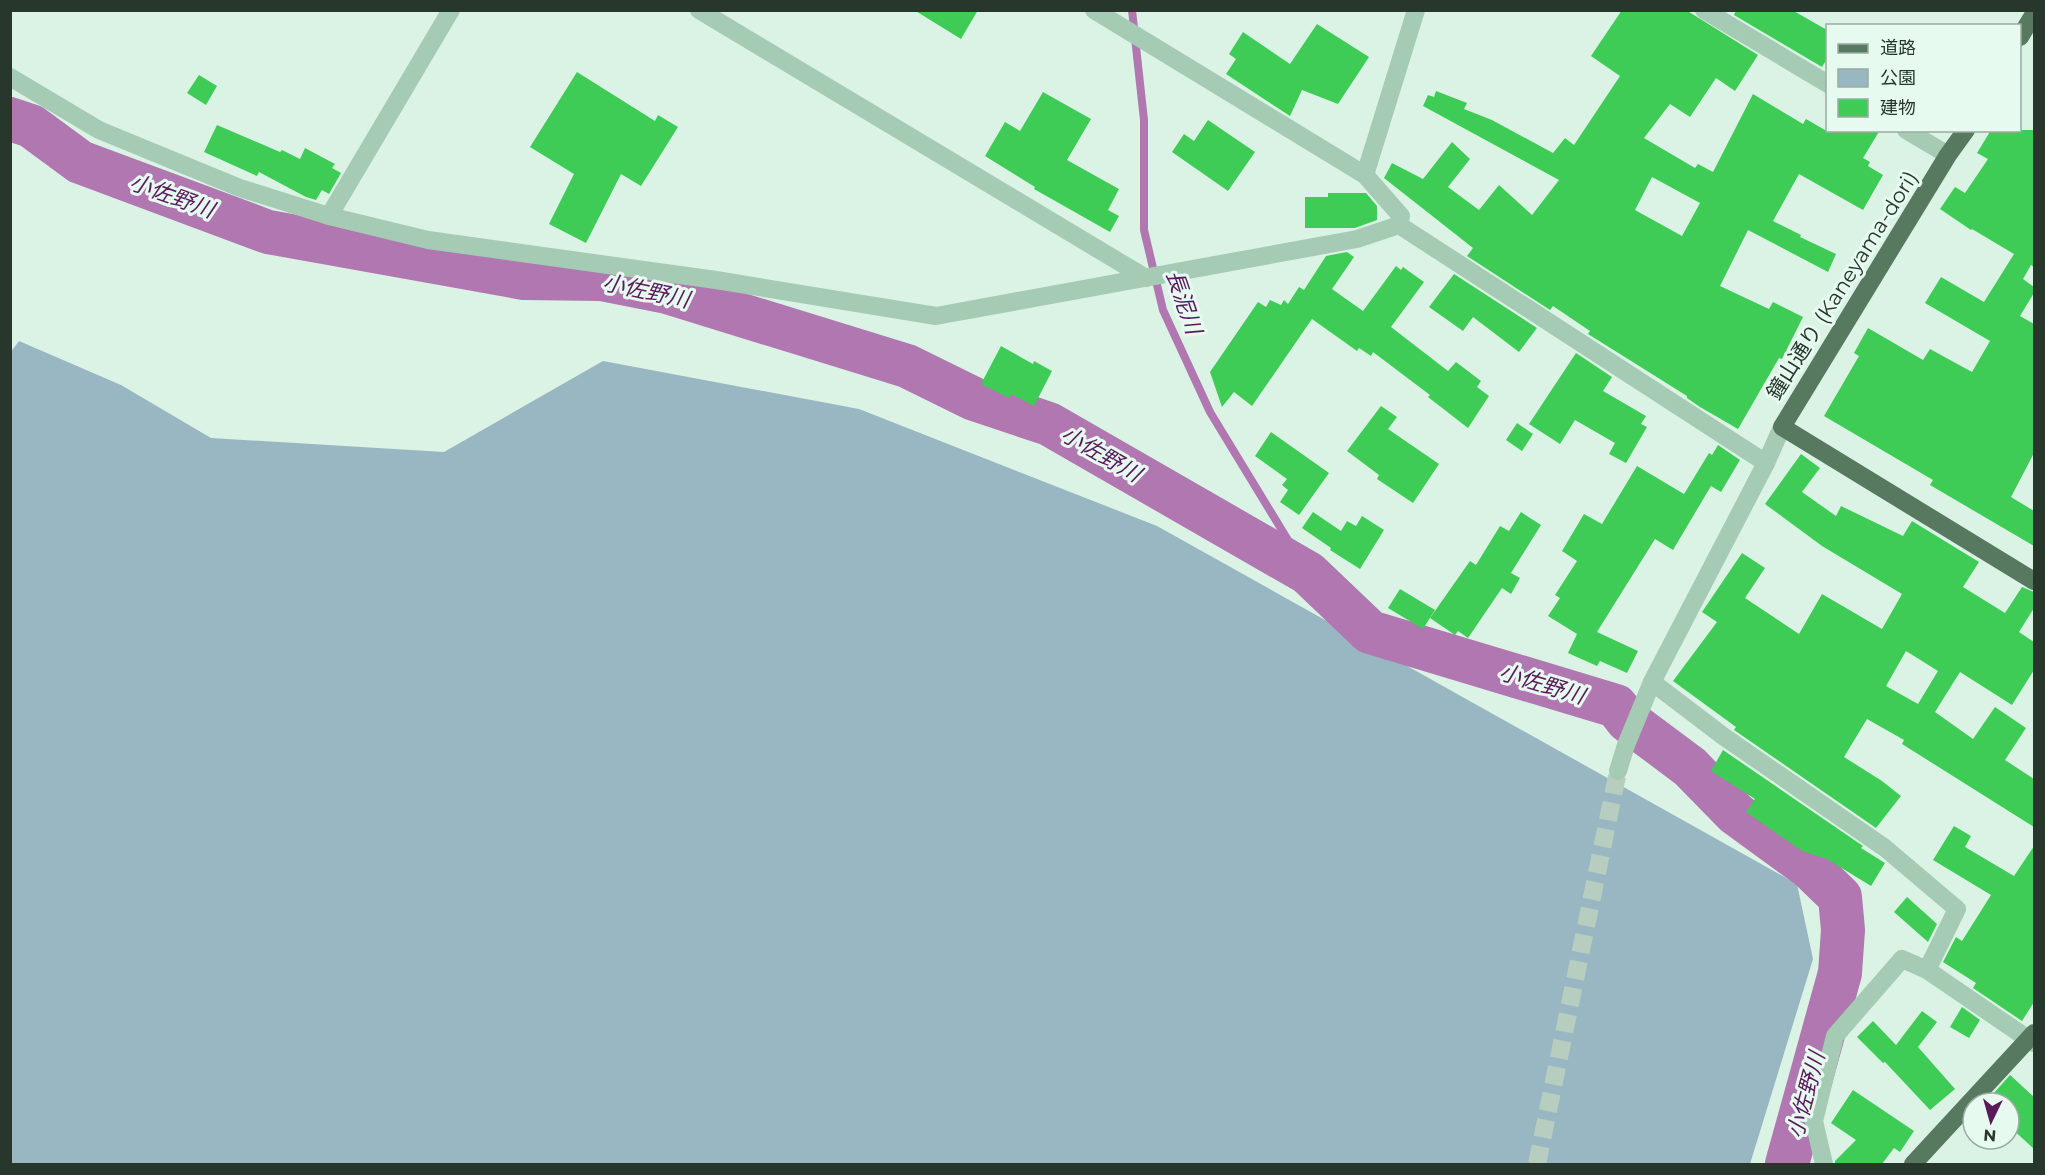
<svg xmlns="http://www.w3.org/2000/svg" width="2045" height="1175" font-family="Montserrat,'Noto Sans JP',sans-serif">
  <style>
    .green { fill: #99b7c2 }
    .lines { fill: none; stroke-linecap: round; stroke-linejoin: round }
    .stream { stroke: #b077b1; stroke-width: 8 }
    .river { stroke: #b077b1; stroke-width: 44 }
    .building { fill: #3ecc56; fill-rule: evenodd }
    .minor-tunnel { stroke: #b6cdc0; stroke-width: 18; stroke-dasharray: 18 9; stroke-linecap: butt }
    .minor { stroke: #a5cbb4; stroke-width: 18 }
    .major { stroke: #577960; stroke-width: 18 }
    .labels { text-anchor: middle; dominant-baseline: central; stroke-width: 6; stroke-linejoin: round; paint-order: stroke }
    .street-label { font-size: 21px; fill: #27372b; stroke: #e6faf0 }
    .water-label { font-size: 22px; font-style: italic; fill: #5a1a5a; stroke: #e6faf0 }
  </style>
  <rect width="100%" height="100%" fill="#daf3e5"/>
  <polygon class="green" points="19,341 121,385 211,438 444,452 603,361 859,409 1157,526 1797,884 1813,959 1750,1164 11,1164 10,353"/>
  <g class="lines">
    <polyline class="stream" points="1132,10 1144,120 1144,230 1163,310 1210,412 1308,573"/>
    <polyline class="river" points="10,119 31,126 80,162 268,232 524,278 601,279 667,292 907,366 974,399 1049,424 1308,573 1370,632 1616,706 1627,720 1690,767 1736,814 1809,867 1840,897 1843,930 1840,973 1787,1164"/>
  </g>
  <g class="building">
    <polygon points="914,10 978,10 961,39"/>
    <path d="M1622 10H1686L1758 55 1735 91 1716 78 1690 117 1670 104 1644 138 1695 168 1698 164 1713 172 1753 94 1803 124 1806 119 1825 130H1880L1863 158 1870 162 1868 166 1883 175 1863 210 1799 174 1773 221 1801 235 1800 237 1836 254 1828 272 1748 230 1720 286 1769 309 1773 302 1803 317 1782 359 1779 358 1738 429 1700 407 1687 398V396L1588 334 1590 331 1553 306 1550 310 1467 256 1473 248 1384 178 1392 163 1423 179 1452 142 1470 159 1448 187 1479 210 1499 185 1532 215 1559 180 1423 106 1428 95 1434 97 1436 91 1467 103 1464 109 1492 120 1553 153 1565 138 1574 145 1620 76 1591 56ZM1652 177 1700 203 1682 236 1635 210Z"/>
    <polygon points="1736,10 1792,10 1827,30 1827,59 1822,67 1734,15"/>
    <polygon points="1317,24 1369,57 1338,104 1302,90 1290,116 1226,74 1236,59 1229,54 1243,32 1290,64"/>
    <polygon points="577,72 655,121 658,115 678,127 641,186 621,174 586,243 549,224 574,174 530,147"/>
    <polygon points="199,75 217,86 206,105 187,93"/>
    <polygon points="1043,92 1091,119 1067,160 1119,189 1108,210 1119,216 1110,232 1034,189 1035,187 985,156 1005,122 1020,131"/>
    <polygon points="1208,120 1255,152 1228,191 1172,152 1184,134 1194,141"/>
    <polygon points="217,125 280,152 282,150 300,159 305,148 335,164 332,168 341,173 329,194 322,190 316,200 306,197 259,172 257,176 204,152"/>
    <polygon points="1991,130 2034,130 2034,267 2031,265 2023,279 2034,287 2034,293 2020,316 2034,324 2034,453 2011,497 2034,511 2034,546 1930,485 1933,480 1824,416 1859,356 1854,353 1868,328 1923,360 1930,349 1972,372 1990,341 1925,303 1941,277 1984,302 2014,254 1972,229 1971,230 1940,209 1955,187 1965,193 1988,159 1977,153"/>
    <polygon points="1328,193 1366,193 1377,206 1377,220 1355,228 1305,228 1305,197 1328,197"/>
    <polygon points="1347,252 1354,257 1332,289 1363,311 1396,266 1401,270 1403,267 1424,282 1391,327 1448,371 1456,362 1481,381 1477,387 1489,396 1468,428 1428,397 1430,395 1373,352 1371,356 1359,348 1357,351 1312,319 1252,406 1234,392 1222,407 1210,372 1258,302 1266,307 1270,300 1281,305 1284,300 1288,304 1299,287 1304,290 1326,256"/>
    <polygon points="1454,274 1537,328 1519,352 1473,317 1463,331 1429,307"/>
    <polygon points="1001,346 1033,364 1034,361 1052,371 1034,406 1011,394 1009,398 981,384"/>
    <polygon points="1576,353 1612,377 1603,391 1646,416 1641,424 1647,427 1626,463 1609,454 1615,443 1575,420 1560,444 1529,424"/>
    <polygon points="1381,406 1397,417 1388,429 1439,464 1413,503 1377,479 1379,475 1347,451"/>
    <polygon points="1517,423 1533,434 1522,451 1506,440"/>
    <polygon points="1271,432 1329,473 1299,515 1280,502 1288,490 1282,485 1287,479 1255,456"/>
    <polygon points="1718,445 1740,460 1721,492 1711,486 1673,550 1655,539 1597,632 1638,651 1627,673 1600,661 1597,666 1568,653 1577,634 1548,616 1560,598 1555,595 1577,561 1562,551 1584,514 1602,524 1637,466 1684,494 1709,453 1712,455"/>
    <path d="M1801 454 1820 468 1802 492 1836 516 1841 506 1903 536 1912 521 1979 562 1963 587 2005 613 2022 587 2034 592V608L2019 632 2034 642V670L2012 705 1960 672 1935 712 1973 739 1995 707 2026 728 2005 760 2034 779V827L1902 744 1904 740 1867 719 1844 757 1882 781 1901 796 1876 828 1734 730 1736 727 1673 681 1717 622 1702 612 1742 553 1765 568 1745 598 1799 634 1822 594 1882 629 1902 594 1822 546 1765 504ZM1906 651 1938 671 1918 704 1886 686Z"/>
    <polygon points="1313,512 1341,531 1347,521 1356,526 1362,516 1384,530 1360,569 1330,550 1331,548 1302,528"/>
    <polygon points="1521,512 1541,525 1511,573 1520,578 1511,594 1502,588 1468,638 1458,631 1455,635 1430,618 1470,561 1476,565 1500,526 1509,531"/>
    <polygon points="1400,589 1435,610 1423,629 1388,608"/>
    <polygon points="1723,750 1863,846 1861,848 1885,863 1871,886 1827,859 1802,851 1746,812 1755,799 1711,771"/>
    <polygon points="1954,826 1971,836 1965,847 2014,876 2034,846 2034,1002 2022,1021 1973,988 1976,983 1943,962 1956,937 1962,941 1991,895 1933,860"/>
    <polygon points="1907,897 1937,924 1928,942 1894,912"/>
    <polygon points="1962,1007 1980,1020 1969,1038 1950,1027"/>
    <polygon points="1922,1011 1937,1022 1918,1047 1955,1089 1930,1110 1885,1062 1883,1063 1857,1037 1873,1021 1896,1045"/>
    <polygon points="2010,1075 2034,1097 2034,1149 2009,1126 2009,1103 1985,1103"/>
    <polygon points="1853,1090 1914,1131 1900,1152 1894,1148 1882,1164 1835,1164 1835,1161 1856,1140 1831,1123"/>
  </g>
  <g class="lines">
    <polyline class="minor-tunnel" points="1537,1164 1618,771"/>
    <g class="minor">
      <polyline points="699,10 1146,278"/>
      <polyline points="1094,10 1365,175 1401,216 1399,225"/>
      <polyline points="1704,10 1828,84"/>
      <polyline points="10,77 99,130 240,188 329,216 428,240 716,280 936,316 1357,239 1399,225"/>
      <polyline points="1906,130 1948,155"/>
      <polyline points="1365,175 1416,10"/>
      <polyline points="329,216 451,10"/>
      <polyline points="1399,225 1766,463"/>
      <polyline points="1652,682 1723,736 1885,848 1957,909 1927,970 1902,959 1835,1036 1814,1121 1824,1164"/>
      <polyline points="1618,771 1626,745 1652,682 1766,463 1782,427"/>
      <polyline points="1927,970 2034,1043"/>
    </g>
    <g class="major">
      <polyline points="2020,37 2034,14"/>
      <polyline points="1966,130 1948,155 1782,427 2034,581"/>
      <polyline points="1913,1164 2034,1033"/>
    </g>
  </g>
  <g class="labels">
    <g class="street-label">
      <text transform="translate(1842 285) rotate(-58)">鐘山通り (Kaneyama-dori)</text>
    </g>
    <g class="water-label">
      <text transform="translate(172 196) rotate(20)">小佐野川</text>
      <text transform="translate(646 291) rotate(12)">小佐野川</text>
      <text transform="translate(1184 302) rotate(71)">長泥川</text>
      <text transform="translate(1101 454) rotate(30)">小佐野川</text>
      <text transform="translate(1542 684) rotate(17)">小佐野川</text>
      <text transform="translate(1806 1095) rotate(-75)">小佐野川</text>
    </g>
  </g>
  <rect width="2045" height="1175" fill="none" stroke="#27372b" stroke-width="24"/>
  <rect x="1826" y="24" width="195" height="108" fill="#e6faf0" stroke="#9aaca1" stroke-width="1.5"/>
  <rect x="1838" y="44" width="30" height="9" fill="#577960" stroke="#9aaca1" stroke-width="1.5"/>
  <text x="1880" y="54" font-size="18" fill="#27372b">道路</text>
  <rect x="1838" y="69" width="30" height="18" fill="#99b7c2" stroke="#9aaca1" stroke-width="1.5"/>
  <text x="1880" y="84" font-size="18" fill="#27372b">公園</text>
  <rect x="1838" y="99" width="30" height="18" fill="#3ecc56" stroke="#9aaca1" stroke-width="1.5"/>
  <text x="1880" y="114" font-size="18" fill="#27372b">建物</text>
  <g transform="translate(1991 1121) rotate(185)"><circle r="28" fill="#e6faf0" stroke="#9aaca1" stroke-width="1.5"/>
  <path d="M0-4.5L10 22L0 15L-10 22Z" fill="#5a1a5a"/>
  <text y="-9" font-size="16" font-weight="bold" text-anchor="middle" fill="#27372b">N</text>
  </g>
</svg>
